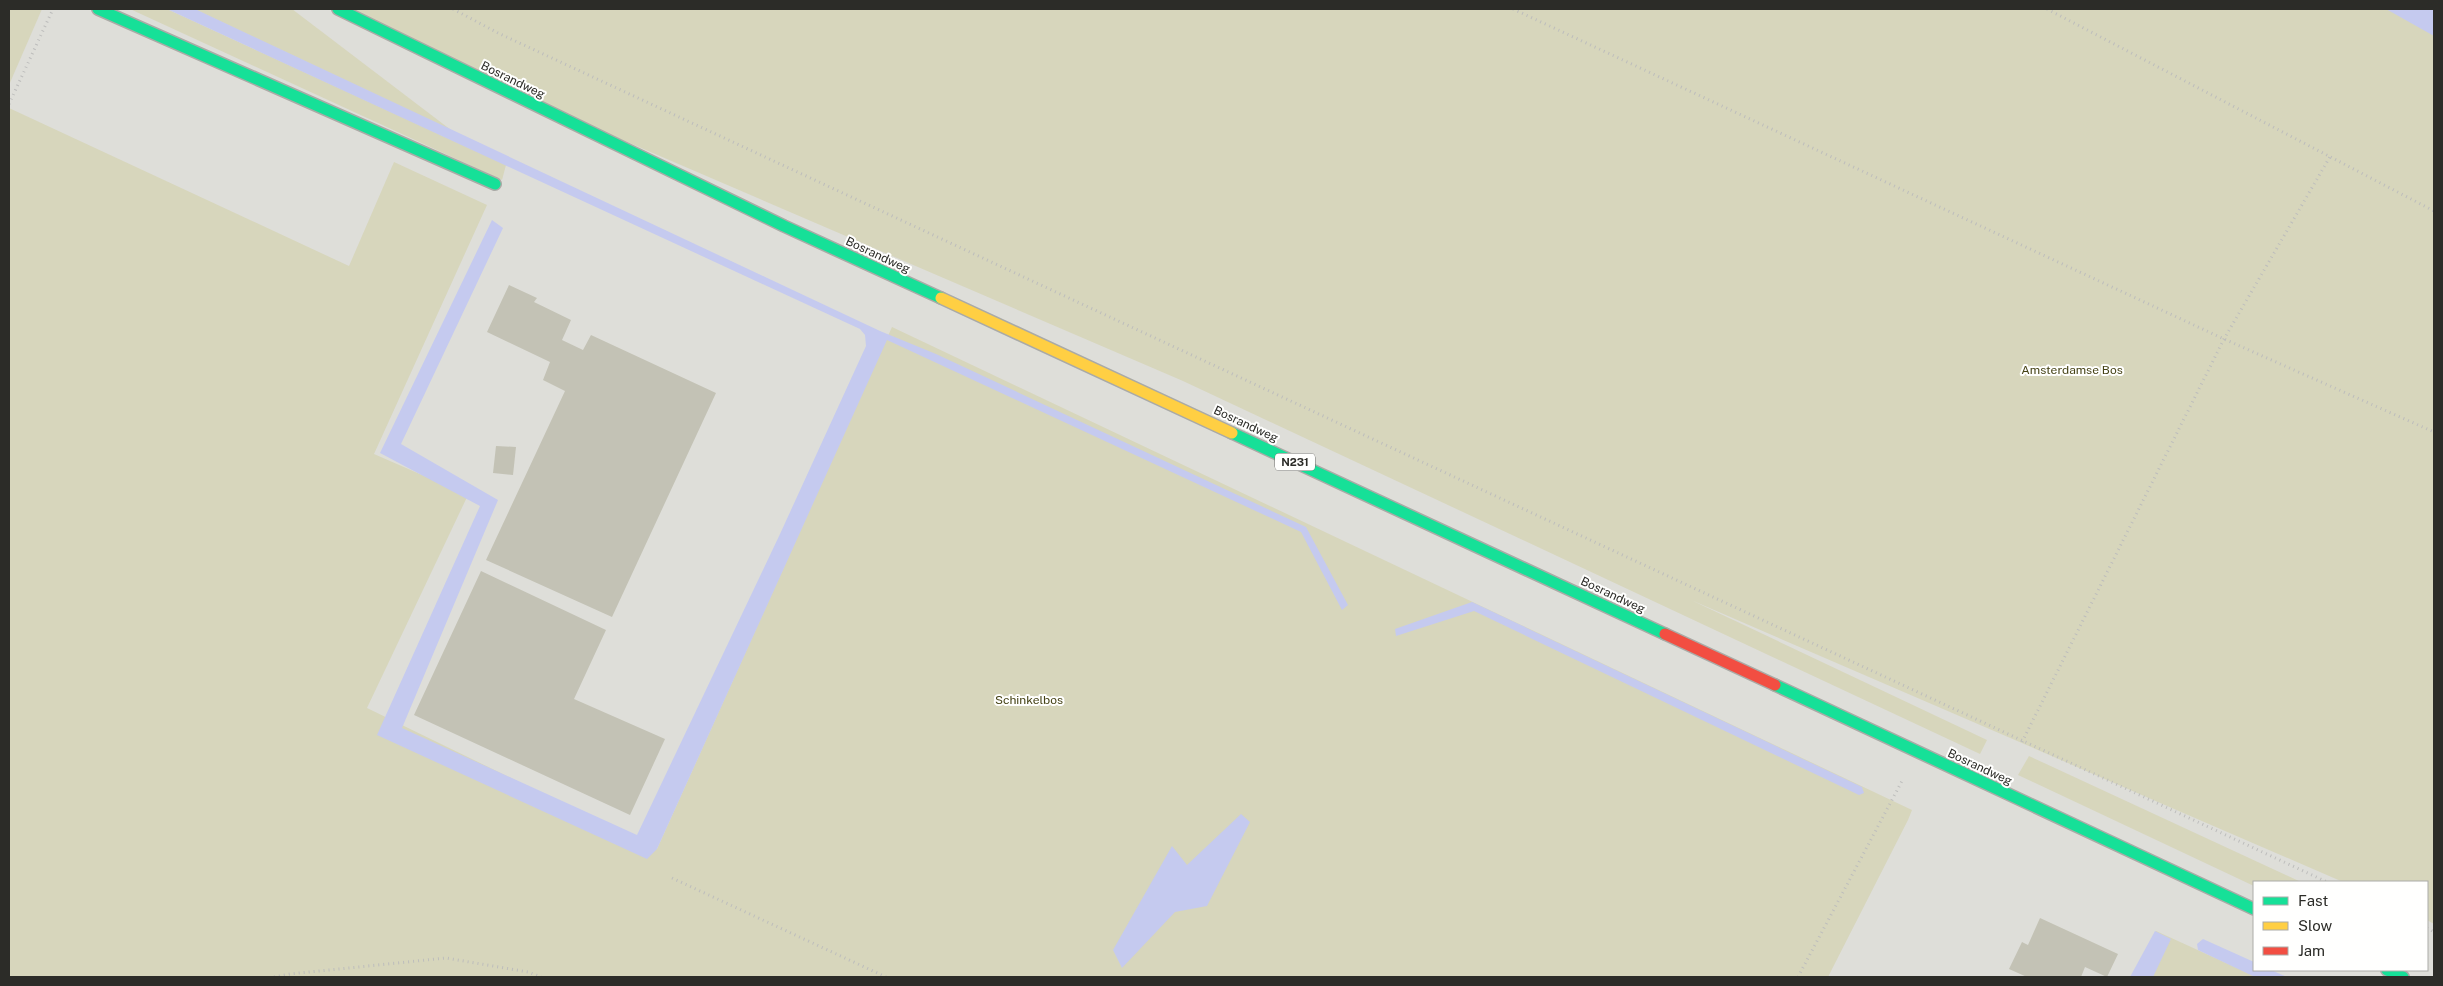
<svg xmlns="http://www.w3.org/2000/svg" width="2443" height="986" font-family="'Public Sans',sans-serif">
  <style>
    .green { fill: #d7d6bc }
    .water { fill: #c5caef }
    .building { fill: #c3c2b5 }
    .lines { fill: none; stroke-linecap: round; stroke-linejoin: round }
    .fast-casing { stroke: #aaaaa6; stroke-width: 14 }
    .slow-casing { stroke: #aaaaa6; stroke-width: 14 }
    .jam-casing { stroke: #aaaaa6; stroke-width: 14 }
    .path { stroke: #bdbdbc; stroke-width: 3; stroke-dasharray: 1 4; stroke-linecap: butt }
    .fast { stroke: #16e098; stroke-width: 11 }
    .slow { stroke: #ffcf43; stroke-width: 11 }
    .jam { stroke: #f24e42; stroke-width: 11 }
    .labels { text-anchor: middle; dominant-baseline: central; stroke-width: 4; stroke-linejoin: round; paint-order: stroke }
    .shield { fill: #fffffe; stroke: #6b6b68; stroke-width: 1 }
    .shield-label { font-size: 11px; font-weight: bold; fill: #2c2c28 }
    .street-label { font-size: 12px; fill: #2c2c28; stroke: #fffffe }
    .park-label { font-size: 12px; fill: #454215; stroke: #fffffe }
  </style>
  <rect width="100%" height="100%" fill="#deded9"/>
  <g class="green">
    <polygon points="9,9 42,9 9,85"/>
    <polygon points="130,9 167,9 506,165 502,180"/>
    <polygon points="194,9 292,9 451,130"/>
    <polygon points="349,9 2434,9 2434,924 2427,920 2427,882 2343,882 1691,600 1987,740 1980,754 1183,381 497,86"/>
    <polygon points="9,108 349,266 394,162 487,205 374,454 468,495 367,708 657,849 892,327 1912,810 1908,820 1828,977 9,977"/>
    <polygon points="2029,756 2301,882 2254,882 2254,886 2018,775"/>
    <polygon points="2156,931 2257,977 2133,977"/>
  </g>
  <g class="water">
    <polygon points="167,9 195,9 880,331 936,354 1306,527 1348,605 1342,610 1301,532 887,340 657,849 647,859 377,735 480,506 380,453 492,220 503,228 401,444 498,500 402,728 637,835 780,534 866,346 865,335 860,329"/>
    <polygon points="2386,9 2434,9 2434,36"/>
    <polygon points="1472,602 1862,787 1864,793 1859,795 1474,611 1396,636 1395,629"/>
    <polygon points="1241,814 1250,822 1207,906 1175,912 1122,968 1113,950 1172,846 1187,865"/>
    <polygon points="2155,931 2171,939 2153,977 2130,977"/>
    <polygon points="2203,939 2254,962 2254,970 2271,970 2287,977 2255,977 2198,950 2197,944"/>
  </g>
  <g class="building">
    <polygon points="509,285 537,298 534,302 571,320 562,340 583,350 591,335 716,393 612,617 486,560 565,391 543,380 550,362 487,332"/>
    <polygon points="496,446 516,447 513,475 493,473"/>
    <polygon points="481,571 606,630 574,699 665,739 630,815 414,715"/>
    <polygon points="2040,918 2118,954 2107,977 2085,967 2081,977 2027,977 2009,969 2022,942 2028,945"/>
  </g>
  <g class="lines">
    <defs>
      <g id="fast">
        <polyline points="98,9 495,184"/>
        <polyline points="338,9 784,226 941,298"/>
        <polyline points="1232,433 1665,634"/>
        <polyline points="1775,685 2254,909"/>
        <polyline points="2387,970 2403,977"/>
      </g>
      <polyline id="slow" points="941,298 1232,433"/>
      <polyline id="jam" points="1665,634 1775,685"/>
    </defs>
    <use href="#fast" class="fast-casing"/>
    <use href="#slow" class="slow-casing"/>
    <use href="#jam" class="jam-casing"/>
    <g class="path">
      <polyline points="453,9 498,33 2327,882"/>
      <polyline points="1513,9 2224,339 2434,432"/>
      <polyline points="2047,9 2434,211"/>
      <polyline points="9,104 53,9"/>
      <polyline points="2022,742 2224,339 2331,155"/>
      <polyline points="672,878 886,977"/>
      <polyline points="2427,928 2434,932"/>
      <polyline points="274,977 290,974 446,958 528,972 541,977"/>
      <polyline points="1798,977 1902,781"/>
    </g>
    <use href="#fast" class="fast"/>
    <use href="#slow" class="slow"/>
    <use href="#jam" class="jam"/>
  </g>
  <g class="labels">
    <rect class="shield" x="1275" y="453.5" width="40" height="17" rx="4"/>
    <g class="shield-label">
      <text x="1295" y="462">N231</text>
    </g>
    <g class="street-label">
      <text transform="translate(513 80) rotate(26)">Bosrandweg</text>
      <text transform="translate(878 255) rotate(25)">Bosrandweg</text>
      <text transform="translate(1246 424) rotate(25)">Bosrandweg</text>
      <text transform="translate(1613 595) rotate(25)">Bosrandweg</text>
      <text transform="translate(1980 767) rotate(25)">Bosrandweg</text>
    </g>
    <g class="park-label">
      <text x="2072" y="370">Amsterdamse Bos</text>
      <text x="1029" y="700">Schinkelbos</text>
    </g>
  </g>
  <rect width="2443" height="986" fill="none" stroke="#2c2c28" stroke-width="20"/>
  <rect x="2253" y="881" width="175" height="90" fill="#fffffe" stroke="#ababa8"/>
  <rect x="2263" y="897" width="25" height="8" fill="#16e098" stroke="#ababa8"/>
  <text x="2298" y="906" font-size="15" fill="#2c2c28">Fast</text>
  <rect x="2263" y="922" width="25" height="8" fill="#ffcf43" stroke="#ababa8"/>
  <text x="2298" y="931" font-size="15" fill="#2c2c28">Slow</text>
  <rect x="2263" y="947" width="25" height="8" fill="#f24e42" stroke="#ababa8"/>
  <text x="2298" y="956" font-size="15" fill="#2c2c28">Jam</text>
</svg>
